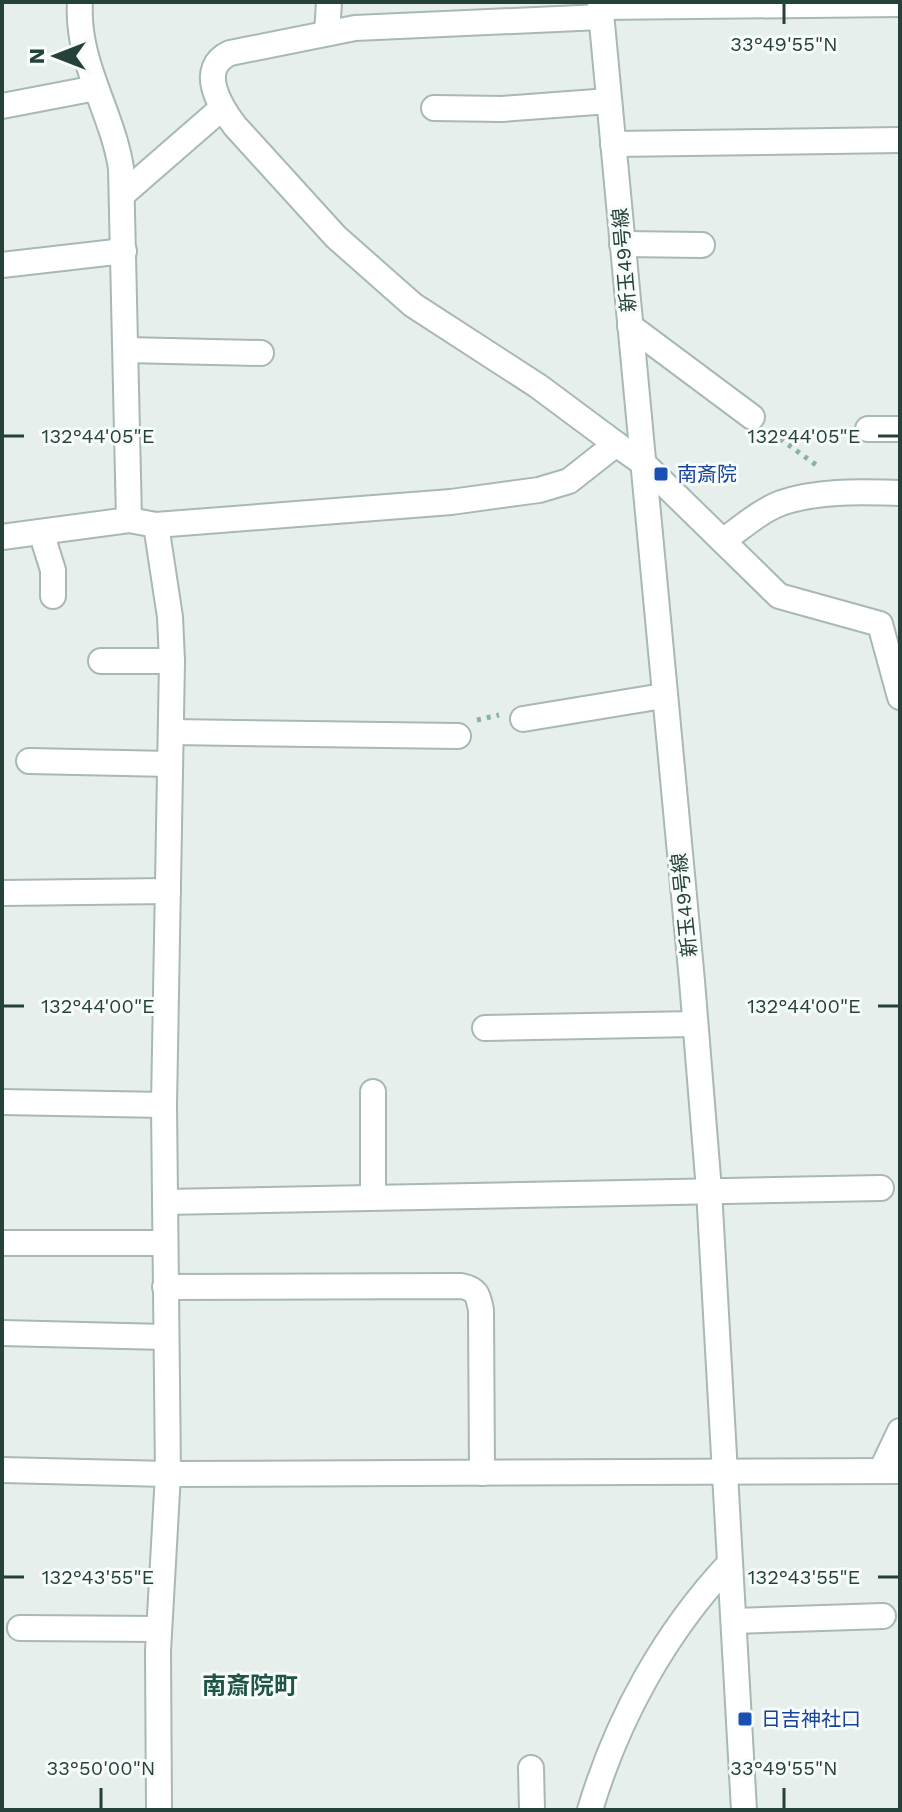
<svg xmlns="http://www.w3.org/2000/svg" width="902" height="1812" font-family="'Work Sans','Noto Sans JP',sans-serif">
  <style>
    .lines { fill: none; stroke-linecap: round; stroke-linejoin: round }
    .minor-casing { stroke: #a8b8b2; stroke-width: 28 }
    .path { stroke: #86b3a5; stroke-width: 5; stroke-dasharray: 4 6; stroke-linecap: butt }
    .minor { stroke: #fff; stroke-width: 24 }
    .ticks { fill: none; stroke: #24423a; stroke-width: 3 }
    .transit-dot { fill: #1a4fb4; stroke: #f7fbf9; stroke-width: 3 }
    .labels { text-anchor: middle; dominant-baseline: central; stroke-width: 6; stroke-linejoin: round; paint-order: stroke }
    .street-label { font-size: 20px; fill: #24423a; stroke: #f7fbf9 }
    .transit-label { font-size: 20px; fill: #164399; stroke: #f7fbf9; text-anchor: start }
    .quarter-label { font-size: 24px; font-weight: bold; fill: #1f5548; stroke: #f7fbf9 }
    .ticks-label { font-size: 20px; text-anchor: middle; fill: #24423a; stroke: #f7fbf9; stroke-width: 6; stroke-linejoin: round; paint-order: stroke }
  </style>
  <rect width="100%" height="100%" fill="#e6efeb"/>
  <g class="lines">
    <defs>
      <g id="minor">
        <path d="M80 2C76 62 112 111 121 168L129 520"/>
        <polyline points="600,2 692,981 709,1190 744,1810"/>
        <polyline points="600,7 900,4"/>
        <path d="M601 17 355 28 230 53C197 68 219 105 235 126L336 237 413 305 538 386 616 444"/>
        <polyline points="327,33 329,2"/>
        <polyline points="2,106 96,88"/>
        <polyline points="434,108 502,109 609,101"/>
        <polyline points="613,144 900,140"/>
        <polyline points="122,195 222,108"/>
        <polyline points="622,244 702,245"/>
        <polyline points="2,265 124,251"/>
        <polyline points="630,326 752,417"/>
        <polyline points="126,350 261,353"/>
        <polyline points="868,429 900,429"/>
        <polyline points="156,525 170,617 172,661 164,1105 168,1474 158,1651 159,1810"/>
        <polyline points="41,532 53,570 53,596"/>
        <polyline points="2,537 129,520 156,525 451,502 539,490 569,481 616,444 643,463 779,596 880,624 900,697"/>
        <path d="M723 541C741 528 760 511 781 503 819 490 861 492 900 493"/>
        <polyline points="101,661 172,661"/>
        <polyline points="523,719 663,696"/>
        <polyline points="171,732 458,736"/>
        <polyline points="29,761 170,764"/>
        <polyline points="2,893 168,891"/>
        <polyline points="485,1028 695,1024"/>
        <polyline points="373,1092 373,1197"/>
        <polyline points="2,1102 164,1105"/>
        <polyline points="165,1202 881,1188"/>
        <polyline points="2,1243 165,1243"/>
        <path d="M165 1287 461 1286C477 1289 478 1295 481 1310L482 1473"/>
        <polyline points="2,1333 165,1337"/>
        <polyline points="2,1470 168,1474 900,1471"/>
        <polyline points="881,1471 900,1431"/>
        <polyline points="734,1621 883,1616"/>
        <polyline points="20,1628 159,1629"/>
        <polyline points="531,1768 532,1810"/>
        <path d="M590 1810C617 1719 665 1632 730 1563"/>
      </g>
    </defs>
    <use href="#minor" class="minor-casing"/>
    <g class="path">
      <polyline points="772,433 819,467"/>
      <polyline points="477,720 499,715"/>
    </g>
    <use href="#minor" class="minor"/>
  </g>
  <path class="ticks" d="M784 4V24M4 436H24M878 436H898M4 1006H24M878 1006H898M4 1577H24M878 1577H898M101 1788V1808M784 1788V1808"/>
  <g class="transit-dot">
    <rect x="653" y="466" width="16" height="16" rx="4"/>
    <rect x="737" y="1711" width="16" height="16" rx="4"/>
  </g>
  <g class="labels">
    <g class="street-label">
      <text transform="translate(624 260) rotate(-95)">新玉49号線</text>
      <text transform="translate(684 905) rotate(-96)">新玉49号線</text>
    </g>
    <g class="transit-label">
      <text x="677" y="474">南斎院</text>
      <text x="761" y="1719">日吉神社口</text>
    </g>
    <g class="quarter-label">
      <text x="250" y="1686">南斎院町</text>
    </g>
  </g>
  <g class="ticks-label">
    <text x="784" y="51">33°49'55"N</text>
    <text x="804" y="443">132°44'05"E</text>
    <text x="98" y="443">132°44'05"E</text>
    <text x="804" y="1013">132°44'00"E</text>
    <text x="98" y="1013">132°44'00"E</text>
    <text x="98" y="1584">132°43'55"E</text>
    <text x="804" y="1584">132°43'55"E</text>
    <text x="101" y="1775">33°50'00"N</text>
    <text x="784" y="1775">33°49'55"N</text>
  </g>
  <rect width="902" height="1812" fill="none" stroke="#24423a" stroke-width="8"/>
  <g transform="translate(56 56) rotate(270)" stroke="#f7fbf9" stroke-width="6" paint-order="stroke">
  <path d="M0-6L14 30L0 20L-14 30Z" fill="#24423a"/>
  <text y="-12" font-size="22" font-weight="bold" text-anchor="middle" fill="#24423a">N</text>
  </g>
</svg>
